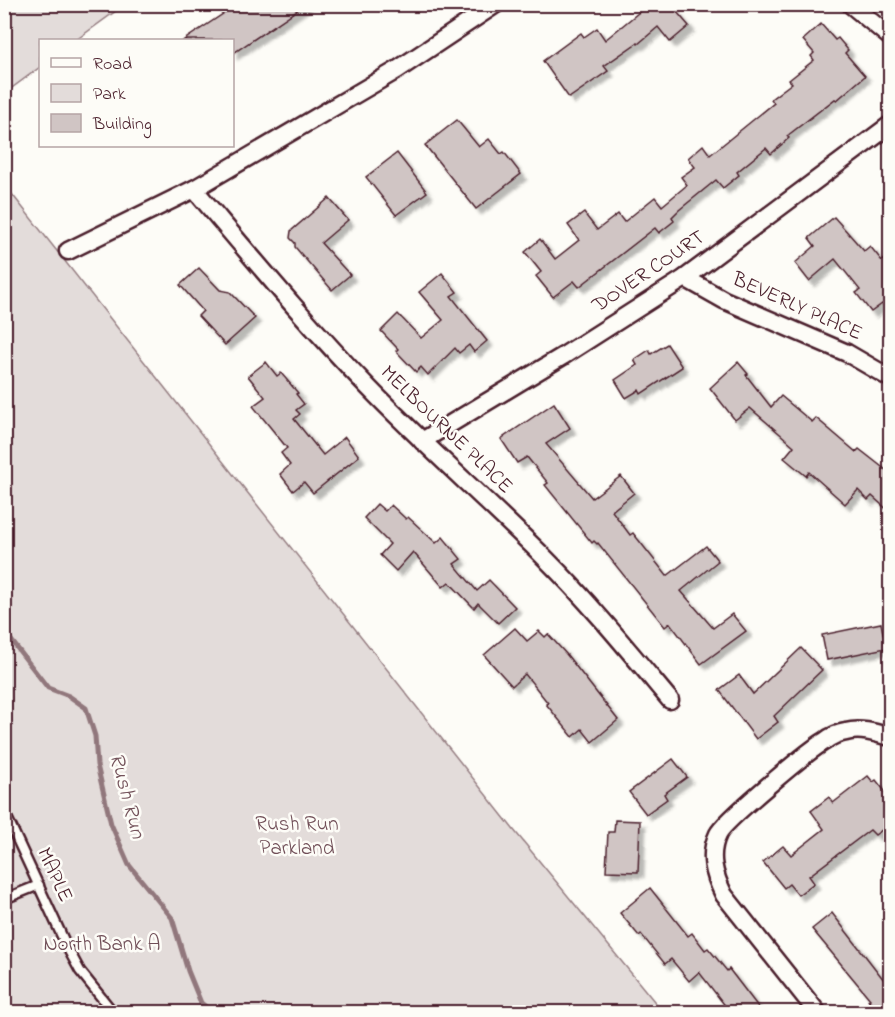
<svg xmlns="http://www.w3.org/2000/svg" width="895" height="1017" font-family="'Indie Flower',sans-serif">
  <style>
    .green { fill: #e3dcda; stroke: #967e82; stroke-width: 1.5 }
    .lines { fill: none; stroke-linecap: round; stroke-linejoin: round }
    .stream { stroke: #91777b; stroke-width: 5 }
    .building { fill: #d0c5c4; stroke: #4a1f2b; stroke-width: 1.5; filter: url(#shadow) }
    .service-casing { stroke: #4a1f2b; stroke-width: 13 }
    .minor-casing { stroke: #4a1f2b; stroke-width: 21 }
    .service { stroke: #fdfcf7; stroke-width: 8 }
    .minor { stroke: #fdfcf7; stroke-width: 16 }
    .labels { text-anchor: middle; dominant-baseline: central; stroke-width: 5; stroke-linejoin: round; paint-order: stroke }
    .street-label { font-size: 21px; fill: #4a1f2b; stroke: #fdfcf7 }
    .park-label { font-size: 21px; fill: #704e57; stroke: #fdfcf7 }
    .water-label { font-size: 22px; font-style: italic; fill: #73525a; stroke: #fdfcf7 }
  </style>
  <defs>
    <filter id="shadow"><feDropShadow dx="5.5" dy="5.5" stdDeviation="1.5" flood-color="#0004"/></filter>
  </defs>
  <rect width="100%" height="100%" fill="#fdfcf7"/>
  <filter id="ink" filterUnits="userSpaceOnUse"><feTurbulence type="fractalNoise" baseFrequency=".0167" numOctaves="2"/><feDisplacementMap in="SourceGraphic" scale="12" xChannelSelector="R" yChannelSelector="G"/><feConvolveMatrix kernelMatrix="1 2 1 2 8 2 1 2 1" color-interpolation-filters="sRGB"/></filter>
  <g filter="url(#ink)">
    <g class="green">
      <polygon points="5,4 124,4 124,5 76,40 40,40 40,67 5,93"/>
      <polygon points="4,184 513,829 663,1012 5,1012"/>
    </g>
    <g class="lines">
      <polyline class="stream" points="4,637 11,640 48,688 69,696 86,708 95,736 97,765 111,824 129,865 172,918 188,971 201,1003 212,1012"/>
    </g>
    <g class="building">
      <polygon points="238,4 306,4 232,54 232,40 184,40"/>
      <polygon points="649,4 670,4 689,26 670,42 658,27 638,44 637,43 604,66 608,71 569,98 543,61 581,33 584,37 597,28 605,40"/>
      <polygon points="821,24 835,40 838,38 848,50 845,53 865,76 837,100 835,99 787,136 789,138 771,154 766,148 737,172 739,175 723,188 716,180 679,210 672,217 674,221 659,233 655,228 579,287 574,281 553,297 536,276 541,272 525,252 540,239 555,259 579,240 568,225 584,213 597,230 618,214 624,222 655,197 662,206 687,185 681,177 695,167 688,158 703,145 710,155 774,103 771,99 792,83 789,80 814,60 811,56 814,53 803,40"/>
      <polygon points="457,120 479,147 489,139 501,154 504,152 521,174 476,209 425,145"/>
      <polygon points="397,153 427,192 396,215 366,177"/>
      <polygon points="329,198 348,220 321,243 350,275 332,290 295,247 295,243 290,238 291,231"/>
      <polygon points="834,217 864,251 870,246 882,261 891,255 891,313 882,304 871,312 856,293 860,290 835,259 809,281 795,263 815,246 809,238"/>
      <polygon points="199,268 220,290 230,292 255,318 225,345 198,316 203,311 180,285"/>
      <polygon points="442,273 457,292 451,296 487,341 474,352 469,345 459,353 455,348 428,375 421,367 416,372 396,351 398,349 381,331 398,314 421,338 443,320 419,292"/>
      <polygon points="667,344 682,367 641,394 639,390 626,398 615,380 637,365 634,360 649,350 651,354"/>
      <polygon points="266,362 277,376 281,373 298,393 296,394 304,404 296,410 300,414 294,419 323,455 345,437 359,456 313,493 304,482 293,491 280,474 290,465 281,453 287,448 253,406 265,397 248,376"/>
      <polygon points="738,362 748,374 746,375 771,407 781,396 812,422 816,418 856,452 859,449 891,474 891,513 872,496 868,500 858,490 845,504 809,472 806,476 784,458 794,446 750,408 735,420 710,388"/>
      <polygon points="554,403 570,428 546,444 592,498 621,476 634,493 612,511 630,535 633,533 667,576 706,546 718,561 681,591 713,628 732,614 746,631 701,664 670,623 665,627 598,543 597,544 594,541 592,543 545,485 548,483 527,457 517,463 501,439"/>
      <polygon points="377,504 385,511 391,505 406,519 408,517 436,543 443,537 461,559 454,564 477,591 489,580 515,607 498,623 478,603 474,608 449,582 443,587 413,552 396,571 380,555 390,544 364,518"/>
      <polygon points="881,623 886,648 827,660 822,635"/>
      <polygon points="515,628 527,641 539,631 545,637 548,634 567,655 618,720 592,742 582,729 573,737 546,704 548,703 525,674 512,686 484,655"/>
      <polygon points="801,648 822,670 774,716 778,722 756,739 719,690 739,675 753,694"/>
      <polygon points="673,759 687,777 664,794 667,799 646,814 629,792"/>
      <polygon points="868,776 873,782 876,780 891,799 891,823 875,835 870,830 809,876 814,883 798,895 789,884 784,888 763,862 783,846 791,855 824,829 811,811 829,797 833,803"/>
      <polygon points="615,820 640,821 638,872 606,871 608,832 614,832"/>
      <polygon points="650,888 688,936 692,933 705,950 708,948 727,971 729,969 762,1012 730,1012 699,972 689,981 671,959 665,964 641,934 639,936 620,913"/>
      <polygon points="832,913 891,989 891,1012 877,1012 868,1000 870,999 812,929"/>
    </g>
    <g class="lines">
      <defs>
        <g id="service">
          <polyline points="4,811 67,947 80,971 113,1012"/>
          <polyline points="4,899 39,885"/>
        </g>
        <g id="minor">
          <polyline points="850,4 890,37"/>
          <path d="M194 189C251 256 307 324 368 387 425 446 486 499 544 557 589 602 629 651 670 700"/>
          <polyline points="68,251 194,189 397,70 496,4"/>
          <polyline points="685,278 724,300 847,353 890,378"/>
          <polyline points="422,441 563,356 685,278 890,125"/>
          <path d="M817 1012 724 895C714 875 708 855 718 834 724 821 809 750 825 741 830 737 839 733 846 732 861 728 876 733 890 737"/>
        </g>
      </defs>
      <use href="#service" class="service-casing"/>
      <use href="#minor" class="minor-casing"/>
      <use href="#service" class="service"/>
      <use href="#minor" class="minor"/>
    </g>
  </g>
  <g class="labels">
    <g class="street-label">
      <text transform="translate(649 272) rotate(-34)">DOVER COURT</text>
      <text transform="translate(797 307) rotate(24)">BEVERLY PLACE</text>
      <text transform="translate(446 430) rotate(44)">MELBOURNE PLACE</text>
      <text transform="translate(54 875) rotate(65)">MAPLE</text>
    </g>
    <g class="park-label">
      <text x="297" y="825">Rush Run<tspan x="297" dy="24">Parkland</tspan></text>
      <text x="102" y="945">North Bank A</text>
    </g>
    <g class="water-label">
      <text transform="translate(126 796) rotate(75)">Rush Run</text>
    </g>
  </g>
  <rect width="895" height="1017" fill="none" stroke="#fdfcf7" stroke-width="24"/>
  <rect x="12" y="12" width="871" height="993" fill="none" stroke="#4a1f2b" stroke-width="2" filter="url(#ink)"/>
  <rect x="39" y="39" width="195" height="108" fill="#fdfcf7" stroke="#b5a4a5" stroke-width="1.5"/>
  <rect x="51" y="58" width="30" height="9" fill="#fdfcf7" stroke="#b5a4a5" stroke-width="1.5"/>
  <text x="93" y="69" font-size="18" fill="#4a1f2b">Road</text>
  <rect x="51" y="84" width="30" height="18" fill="#e3dcda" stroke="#b5a4a5" stroke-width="1.5"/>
  <text x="93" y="99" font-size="18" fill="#4a1f2b">Park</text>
  <rect x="51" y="114" width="30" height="18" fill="#d0c5c4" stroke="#b5a4a5" stroke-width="1.5"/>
  <text x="93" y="129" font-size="18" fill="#4a1f2b">Building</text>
</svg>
